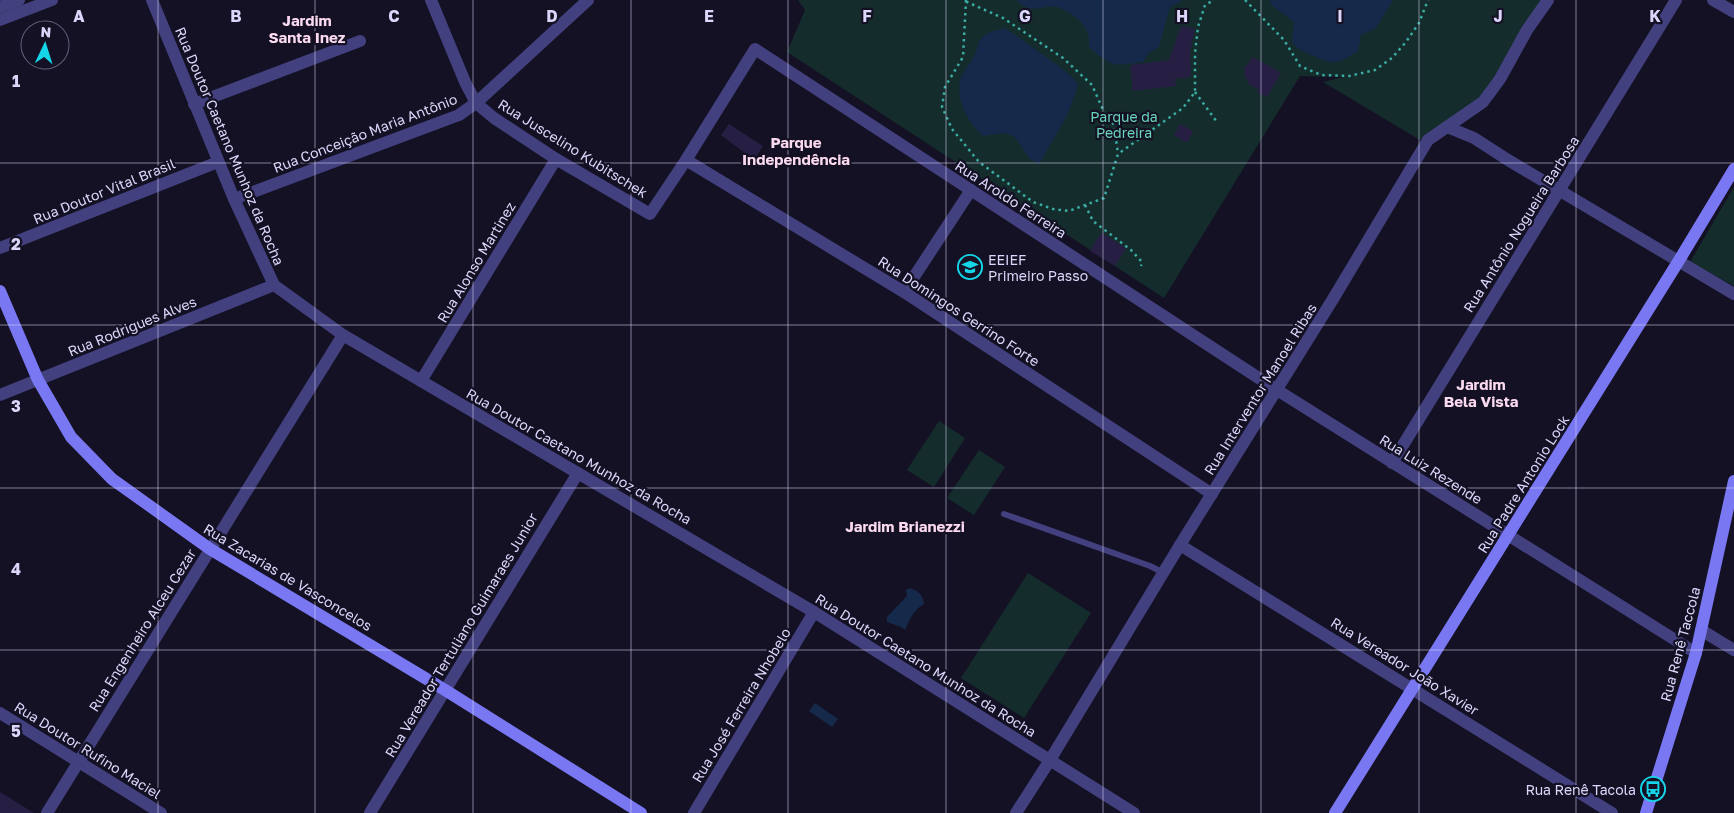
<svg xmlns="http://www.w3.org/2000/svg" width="1734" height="813" font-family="'Golos Text',sans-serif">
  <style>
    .green { fill: #142d2c }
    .water { fill: #152a4a }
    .building { fill: #261e43 }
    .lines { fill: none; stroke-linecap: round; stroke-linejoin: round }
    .path { stroke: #3aaca4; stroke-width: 2.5; stroke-dasharray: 2.5 4; stroke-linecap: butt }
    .lane { stroke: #42407e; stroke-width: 6 }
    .street { stroke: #42407e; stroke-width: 12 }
    .secondary { stroke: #7977f2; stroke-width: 12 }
    .grid { fill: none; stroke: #dbd7fb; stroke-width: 1; stroke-opacity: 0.55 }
    .labels { text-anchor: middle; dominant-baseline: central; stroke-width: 4.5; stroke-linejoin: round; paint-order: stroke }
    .park-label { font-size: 14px; fill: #69d5b9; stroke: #141124 }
    .street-label { font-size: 14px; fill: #dbd7fb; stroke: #141124 }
    .poi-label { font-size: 14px; fill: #dbd7fb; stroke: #141124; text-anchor: start }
    .neighbourhood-label { font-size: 15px; font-weight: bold; fill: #fbd9ef; stroke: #141124 }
    .grid-label { font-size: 16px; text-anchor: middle; font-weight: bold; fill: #dbd7fb; stroke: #141124; stroke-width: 4.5; stroke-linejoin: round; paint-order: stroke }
  </style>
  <rect width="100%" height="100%" fill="#141124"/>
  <g class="green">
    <polygon points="798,0 1541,0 1485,93 1447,122 1420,140 1323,82 1343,77 1300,76 1164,298 787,52 805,10"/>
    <polygon points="1734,187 1734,286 1690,262"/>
    <polygon points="939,421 965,438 934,487 907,470"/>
    <polygon points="979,450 1005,467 974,515 947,498"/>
    <polygon points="1028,573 1091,613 1024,718 961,678"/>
  </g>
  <g class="water">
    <path d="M1017 0H1183L1170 7 1159 47 1149 53 1143 62C1111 66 1114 68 1089 47 1089 42 1089 35 1087 31 1083 21 1068 10 1057 7 1044 4 1029 16 1017 0Z"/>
    <path d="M1269 0H1393L1376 28 1361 35 1358 51C1337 65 1333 65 1311 55 1303 51 1297 49 1292 42L1294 22 1273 6Z"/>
    <path d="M1005 28 1064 70 1078 83C1072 113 1054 138 1039 164L1030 159 1014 136 1004 133 983 136C968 123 954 97 961 77 964 70 970 64 974 57 976 53 977 47 979 42 983 32 996 31 1005 28Z"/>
    <path d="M910 588C917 590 924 596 924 604 913 610 910 619 905 630L901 627 887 622V617L907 596 906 590Z"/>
    <polygon points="815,703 838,719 832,727 809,711"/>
  </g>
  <g class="building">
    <polygon points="1181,26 1195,29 1190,53 1191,77 1175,79 1176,86 1133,91 1130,65 1169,60"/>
    <polygon points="1253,57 1281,73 1267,97 1257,93 1259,90 1248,84 1249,82 1245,77 1244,68"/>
    <polygon points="729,124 763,146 754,160 721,135"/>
    <polygon points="1180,124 1193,131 1187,143 1174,135"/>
    <polygon points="1101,233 1126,248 1115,266 1090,251"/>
    <polygon points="0,792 34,813 0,813"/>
  </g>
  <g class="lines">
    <g class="path">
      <polyline points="966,0 963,57 945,87 942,107 952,129 979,162 1033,202 1053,209 1069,211 1104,198 1118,154 1183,108 1195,92 1195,53 1198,27 1205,5 1214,0"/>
      <polyline points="1245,0 1284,40 1300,66 1321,75 1349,76 1375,70 1392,58 1406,42 1419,23 1428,0"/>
      <polyline points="967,1 967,2 1003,18 1063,58 1092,85 1104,112 1114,125 1118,154"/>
      <polyline points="1195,92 1217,122"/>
      <polyline points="1085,205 1093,221 1131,250 1142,262 1141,266"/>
    </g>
    <polyline class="lane" points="1004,514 1150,566 1164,573"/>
    <g class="street">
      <polyline points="152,0 234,199 274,285 343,335 814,612 1134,813"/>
      <polyline points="431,0 465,82 476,103 494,118 556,159 650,214 686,160 755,49 1277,390 1696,653"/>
      <polyline points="1713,0 1734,12"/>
      <polyline points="0,7 19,0"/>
      <polyline points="0,20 52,0"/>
      <polyline points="194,104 360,41"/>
      <polyline points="1447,127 1474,138 1508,160 1734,294"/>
      <polyline points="686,160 904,292 1212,494"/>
      <polyline points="234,199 459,115 476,103 588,0"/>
      <polyline points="0,248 218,162"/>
      <polyline points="904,292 971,190"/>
      <polyline points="421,381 556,159"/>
      <polyline points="0,395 274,285"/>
      <polyline points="1392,463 1676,0"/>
      <polyline points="1180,545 1612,813"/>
      <polyline points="1701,630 1734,650"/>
      <polyline points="0,713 161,813"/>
      <polyline points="47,813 343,335"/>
      <polyline points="370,813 578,473"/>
      <polyline points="694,813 814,612"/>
      <polyline points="1016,813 1050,760 1180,545 1333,299 1428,140 1483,102 1500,79 1527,30 1548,0"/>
    </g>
    <g class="secondary">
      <polyline points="0,291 38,380 71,437 112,479 210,549 445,690 641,813"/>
      <polyline points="1335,813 1678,262 1734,169"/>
      <polyline points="1646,813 1696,653 1734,481"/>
    </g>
  </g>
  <path class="grid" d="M158 0V813M315 0V813M473 0V813M631 0V813M788 0V813M946 0V813M1103 0V813M1261 0V813M1419 0V813M1576 0V813M0 163H1734M0 325H1734M0 488H1734M0 650H1734"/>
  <defs>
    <symbol id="school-ring" viewBox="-11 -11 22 22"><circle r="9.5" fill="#141124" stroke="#15d6e9" stroke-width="1.5"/><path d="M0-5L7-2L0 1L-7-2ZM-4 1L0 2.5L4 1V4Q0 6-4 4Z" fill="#15d6e9"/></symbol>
    <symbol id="bus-ring" viewBox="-11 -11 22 22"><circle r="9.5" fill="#141124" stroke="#15d6e9" stroke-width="1.5"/><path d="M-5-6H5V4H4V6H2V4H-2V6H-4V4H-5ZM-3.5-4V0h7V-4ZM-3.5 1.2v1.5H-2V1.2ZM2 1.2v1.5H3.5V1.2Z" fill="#15d6e9"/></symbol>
  </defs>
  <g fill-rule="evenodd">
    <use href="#school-ring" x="956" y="253" width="28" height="28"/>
    <use href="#bus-ring" x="1639" y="775" width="28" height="28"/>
  </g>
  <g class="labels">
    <g class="park-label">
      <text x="1124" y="116">Parque da<tspan x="1124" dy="16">Pedreira</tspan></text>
    </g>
    <g class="street-label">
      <text transform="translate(365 133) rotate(-21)">Rua Conceição Maria Antônio</text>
      <text transform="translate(230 146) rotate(67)">Rua Doutor Caetano Munhoz da Rocha</text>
      <text transform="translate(573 148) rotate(32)">Rua Juscelino Kubitschek</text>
      <text transform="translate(104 191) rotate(-22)">Rua Doutor Vital Brasil</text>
      <text transform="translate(1011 199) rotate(33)">Rua Aroldo Ferreira</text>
      <text transform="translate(1521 224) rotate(-58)">Rua Antônio Nogueira Barbosa</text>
      <text transform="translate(476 262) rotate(-59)">Rua Alonso Martinez</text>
      <text transform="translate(959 311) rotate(33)">Rua Domingos Gerrino Forte</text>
      <text transform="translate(132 326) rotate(-22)">Rua Rodrigues Alves</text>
      <text transform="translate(1260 389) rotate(-58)">Rua Interventor Manoel Ribas</text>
      <text transform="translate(579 456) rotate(30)">Rua Doutor Caetano Munhoz da Rocha</text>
      <text transform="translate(1431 469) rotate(32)">Rua Luiz Rezende</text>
      <text transform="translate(1523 484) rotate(-58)">Rua Padre Antonio Lock</text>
      <text transform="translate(288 577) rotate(31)">Rua Zacarias de Vasconcelos</text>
      <text transform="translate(142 630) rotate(-58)">Rua Engenheiro Alceu Cezar</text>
      <text transform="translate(461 635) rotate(-59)">Rua Vereador Tertuliano Guimaraes Junior</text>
      <text transform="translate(1680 644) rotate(-75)">Rua Renê Taccola</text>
      <text transform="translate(926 665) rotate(32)">Rua Doutor Caetano Munhoz da Rocha</text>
      <text transform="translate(1405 666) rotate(32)">Rua Vereador João Xavier</text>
      <text transform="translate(741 705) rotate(-59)">Rua José Ferreira Nhobelo</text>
      <text transform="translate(88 750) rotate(32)">Rua Doutor Rufino Maciel</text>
    </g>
    <g class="poi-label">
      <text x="988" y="259">EEIEF<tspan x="988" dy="16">Primeiro Passo</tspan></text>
      <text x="1636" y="789" text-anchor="end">Rua Renê Tacola</text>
    </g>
    <g class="neighbourhood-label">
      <text x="307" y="20">Jardim<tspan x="307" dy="17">Santa Inez</tspan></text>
      <text x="796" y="142">Parque<tspan x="796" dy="17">Independência</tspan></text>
      <text x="1481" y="384">Jardim<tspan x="1481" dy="17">Bela Vista</tspan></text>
      <text x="905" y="526">Jardim Brianezzi</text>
    </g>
  </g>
  <g class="grid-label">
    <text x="79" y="22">A</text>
    <text x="236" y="22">B</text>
    <text x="394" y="22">C</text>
    <text x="552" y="22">D</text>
    <text x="709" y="22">E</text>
    <text x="867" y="22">F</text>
    <text x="1025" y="22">G</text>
    <text x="1182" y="22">H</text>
    <text x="1340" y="22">I</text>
    <text x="1498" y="22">J</text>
    <text x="1655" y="22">K</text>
    <text x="16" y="87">1</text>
    <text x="16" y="250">2</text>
    <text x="16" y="412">3</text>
    <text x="16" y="575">4</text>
    <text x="16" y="737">5</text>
  </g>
  <g transform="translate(45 45) rotate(4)"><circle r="24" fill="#141124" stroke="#64607a"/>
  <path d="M0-4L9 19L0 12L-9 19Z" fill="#15d6e9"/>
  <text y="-8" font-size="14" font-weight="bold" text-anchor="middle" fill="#dbd7fb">N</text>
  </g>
</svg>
